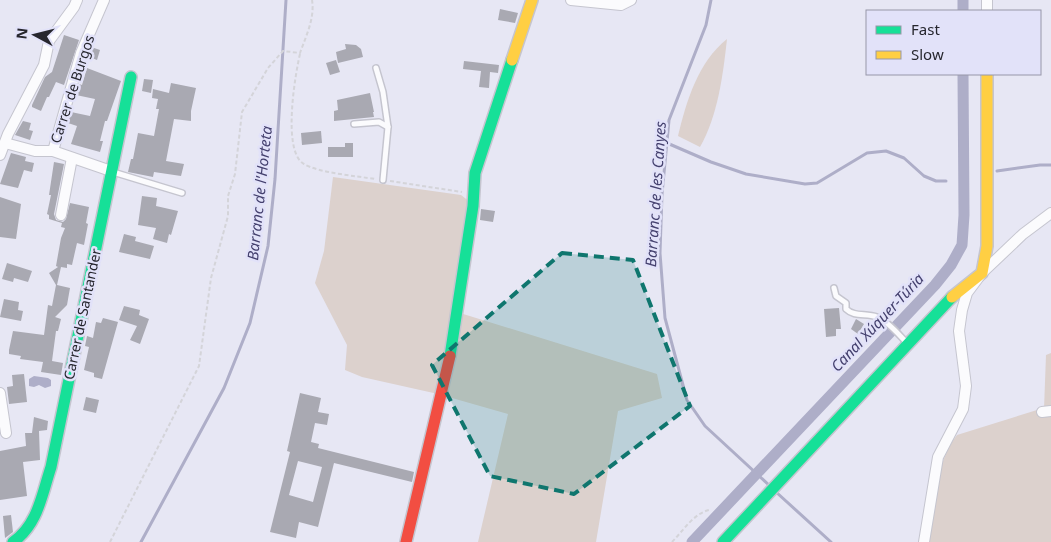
<svg xmlns="http://www.w3.org/2000/svg" width="1051" height="542" font-family="'Noto Sans',sans-serif">
  <style>
    .green { fill: #dcd1cd }
    .water { fill: #aeaec8 }
    .lines { fill: none; stroke-linecap: round; stroke-linejoin: round }
    .stream { stroke: #aeaec8; stroke-width: 3 }
    .canal { stroke: #aeaec8; stroke-width: 11 }
    .building { fill: #a9a9b2; fill-rule: evenodd }
    .lane-casing { stroke: #c5c5cf; stroke-width: 8 }
    .street-casing { stroke: #c5c5cf; stroke-width: 12 }
    .fast-casing { stroke: #c5c5cf; stroke-width: 14 }
    .slow-casing { stroke: #c5c5cf; stroke-width: 14 }
    .jam-casing { stroke: #c5c5cf; stroke-width: 14 }
    .path { stroke: #d4d4d9; stroke-width: 2; stroke-dasharray: 4 2.5; stroke-linecap: butt }
    .lane { stroke: #fbfbfd; stroke-width: 5 }
    .street { stroke: #fbfbfd; stroke-width: 10 }
    .fast { stroke: #16e098; stroke-width: 11 }
    .slow { stroke: #ffcf43; stroke-width: 11 }
    .jam { stroke: #f24e42; stroke-width: 11 }
    .marked { fill: #0f766e; fill-opacity: 0.2; stroke: #0f766e; stroke-width: 4; stroke-dasharray: 10 6; stroke-linejoin: round }
    .labels { text-anchor: middle; dominant-baseline: central; stroke-width: 5; stroke-linejoin: round; paint-order: stroke }
    .street-label { font-size: 14px; fill: #26262e; stroke: #e2e2f9 }
    .water-label { font-size: 15px; font-style: italic; fill: #44406e; stroke: #e2e2f9 }
  </style>
  <rect width="100%" height="100%" fill="#e7e7f4"/>
  <g class="green">
    <path d="M727 39C723 75 718 115 700 147L678 136C686 102 698 62 727 39Z"/>
    <polygon points="333,177 461,195 470,202 438,394 362,377 345,370 347,345 315,283 324,251"/>
    <polygon points="460,313 657,374 662,398 618,411 596,542 478,542 508,414 445,396"/>
    <polygon points="1051,353 1051,407 1044,409 1046,355"/>
    <path d="M1037 410 1041 416 1051 415V542H929C935 506 934 465 957 435Z"/>
  </g>
  <polygon class="water" points="34,376 48,378 51,380 51,386 45,388 39,385 34,387 29,386 29,379"/>
  <g class="lines">
    <g class="stream">
      <polyline points="711,0 706,25 669,120 662,194 660,253 665,318 687,400 705,426 770,486"/>
      <polyline points="667,143 711,162 746,174 805,184 817,183 867,153 886,151 904,158 924,176 936,181 946,181"/>
      <polyline points="997,171 1040,165 1051,165"/>
      <polyline points="776,492 831,542"/>
      <polyline points="141,542 224,388 250,323 268,246 275,179 286,0"/>
    </g>
    <g class="canal">
      <polyline points="963,0 963,11"/>
      <polyline points="692,542 935,285 951,265 962,245 964,215 963,74"/>
    </g>
  </g>
  <g class="building">
    <polygon points="500,9 518,13 515,23 498,20"/>
    <polygon points="64,35 79,40 64,85 56,82 49,97 47,97 41,111 32,107 32,105 45,77 52,72"/>
    <polygon points="345,44 356,45 361,49 363,57 338,63 336,52 346,49"/>
    <polygon points="91,47 100,50 97,60 87,56"/>
    <polygon points="336,60 340,72 330,75 326,63"/>
    <polygon points="464,61 499,65 498,73 490,72 489,88 479,87 481,71 463,69"/>
    <polygon points="87,68 121,81 107,121 105,121 100,141 103,141 100,152 71,144 77,126 68,123 71,112 90,116 95,99 76,95 79,84 82,85"/>
    <polygon points="144,79 153,80 151,93 142,91"/>
    <polygon points="171,83 196,88 191,111 191,121 174,119 166,161 184,164 181,176 154,172 153,177 128,172 131,159 133,159 138,133 154,136 159,109 156,109 158,99 152,98 153,89 169,93"/>
    <polygon points="370,93 374,112 373,112 374,117 334,121 334,111 338,110 337,100"/>
    <polygon points="23,121 31,123 29,130 33,131 30,140 15,135"/>
    <polygon points="321,131 322,143 302,145 301,133"/>
    <polygon points="345,143 353,143 353,157 328,157 328,147 345,147"/>
    <polygon points="11,153 26,157 25,161 34,163 32,172 24,170 18,188 0,184"/>
    <polygon points="54,162 64,164 54,214 56,220 63,222 66,219 70,203 89,207 86,223 88,224 84,245 77,243 72,265 67,264 67,268 61,267 57,285 70,288 67,305 55,317 61,319 58,331 56,331 52,361 63,363 61,375 41,372 43,362 20,359 21,356 9,354 9,350 13,331 44,335 48,305 52,306 56,285 49,273 58,267 56,266 61,238 65,228 61,227 62,223 49,219 49,215 47,214 51,195 49,195"/>
    <polygon points="142,196 157,198 156,206 178,211 171,235 169,234 167,243 153,239 156,228 138,225"/>
    <polygon points="0,197 21,204 16,239 0,237"/>
    <polygon points="481,209 495,211 493,222 480,220"/>
    <polygon points="124,234 136,237 135,241 154,246 150,259 119,252"/>
    <polygon points="7,263 32,271 28,282 14,278 13,282 2,279"/>
    <polygon points="4,299 19,302 18,310 23,311 21,321 0,317"/>
    <polygon points="124,306 140,310 139,315 149,319 140,344 130,340 137,326 119,320"/>
    <polygon points="839,308 841,329 836,329 836,336 826,337 824,309"/>
    <polygon points="103,318 118,322 102,379 94,377 94,373 84,370 89,347 85,346 87,336 93,338 96,322 101,323"/>
    <polygon points="856,319 864,324 858,334 851,329"/>
    <polygon points="24,374 27,402 9,404 7,387 13,386 12,375"/>
    <path d="M300 393 321 398 318 412 329 414 327 425 315 423 311 442 319 444 318 448 414 472 412 482 334 463 318 527 299 522 296 538 270 532 290 452 287 451ZM298 461 322 467 313 502 289 495Z"/>
    <polygon points="86,397 99,400 96,413 83,410"/>
    <polygon points="34,417 48,421 47,430 39,431 40,460 23,462 27,496 0,500 0,451 26,446 25,433 32,433"/>
    <polygon points="11,515 13,532 5,538 3,516"/>
  </g>
  <g class="lines">
    <defs>
      <g id="lane">
        <polyline points="376,68 383,92 388,127 383,180"/>
        <polyline points="354,124 379,122 388,127"/>
        <polyline points="113,172 182,193"/>
        <path d="M834 288 836 296 846 303V309C854 317 866 313 877 317 888 321 899 335 907 343"/>
      </g>
      <g id="street">
        <polyline points="571,0 621,5 631,0"/>
        <polyline points="987,0 987,11"/>
        <polyline points="5,143 35,151 53,151 111,171"/>
        <polyline points="53,151 81,53 104,0"/>
        <polyline points="0,155 8,134 44,65 49,41 74,7 77,0"/>
        <polyline points="61,215 72,158"/>
        <polyline points="0,393 6,433"/>
        <polyline points="1042,412 1051,411"/>
        <polyline points="924,542 938,457 963,409 966,386 959,331 962,310 967,293 982,273 1023,234 1051,213"/>
      </g>
      <g id="fast">
        <polyline points="450,356 473,206 475,173 512,60"/>
        <path d="M13 542C38 525 42 494 51 467L131 77"/>
        <polyline points="723,542 952,297"/>
      </g>
      <g id="slow">
        <polyline points="512,60 532,0"/>
        <polyline points="952,297 982,273 987,246 987,74"/>
      </g>
      <polyline id="jam" points="406,542 450,356"/>
    </defs>
    <use href="#lane" class="lane-casing"/>
    <use href="#street" class="street-casing"/>
    <use href="#fast" class="fast-casing"/>
    <use href="#slow" class="slow-casing"/>
    <use href="#jam" class="jam-casing"/>
    <g class="path">
      <path d="M300 54C295 75 282 152 304 164 319 173 357 176 375 179"/>
      <polyline points="390,181 462,192"/>
      <path d="M110 542 199 366 211 278 228 216V196L235 174 242 112 268 68 283 51 300 53C306 36 315 18 312 0"/>
      <path d="M672 542C683 531 693 514 709 510"/>
    </g>
    <use href="#lane" class="lane"/>
    <use href="#street" class="street"/>
    <use href="#fast" class="fast"/>
    <use href="#slow" class="slow"/>
    <use href="#jam" class="jam"/>
  </g>
  <path class="marked" d="M562 253 633 260 690 406 574 494 490 476 432 365Z"/>
  <g class="labels">
    <g class="street-label">
      <text transform="translate(72 89) rotate(-72)">Carrer de Burgos</text>
      <text transform="translate(82 314) rotate(-78)">Carrer de Santander</text>
    </g>
    <g class="water-label">
      <text transform="translate(259 193) rotate(-84)">Barranc de l'Horteta</text>
      <text transform="translate(655 194) rotate(-86)">Barranc de les Canyes</text>
      <text transform="translate(877 322) rotate(-47)">Canal Xúquer-Túria</text>
    </g>
  </g>
  <rect x="866" y="10" width="175" height="65" fill="#e2e2f9" stroke="#9797a8"/>
  <rect x="876" y="26" width="25" height="8" fill="#16e098" stroke="#9797a8"/>
  <text x="911" y="35" font-size="15" fill="#26262e">Fast</text>
  <rect x="876" y="51" width="25" height="8" fill="#ffcf43" stroke="#9797a8"/>
  <text x="911" y="60" font-size="15" fill="#26262e">Slow</text>
  <g transform="translate(35 35) rotate(277)" stroke="#e2e2f9" stroke-width="4" paint-order="stroke">
  <path d="M0-4L9 19L0 12L-9 19Z" fill="#26262e"/>
  <text y="-8" font-size="14" font-weight="bold" text-anchor="middle" fill="#26262e">N</text>
  </g>
</svg>
